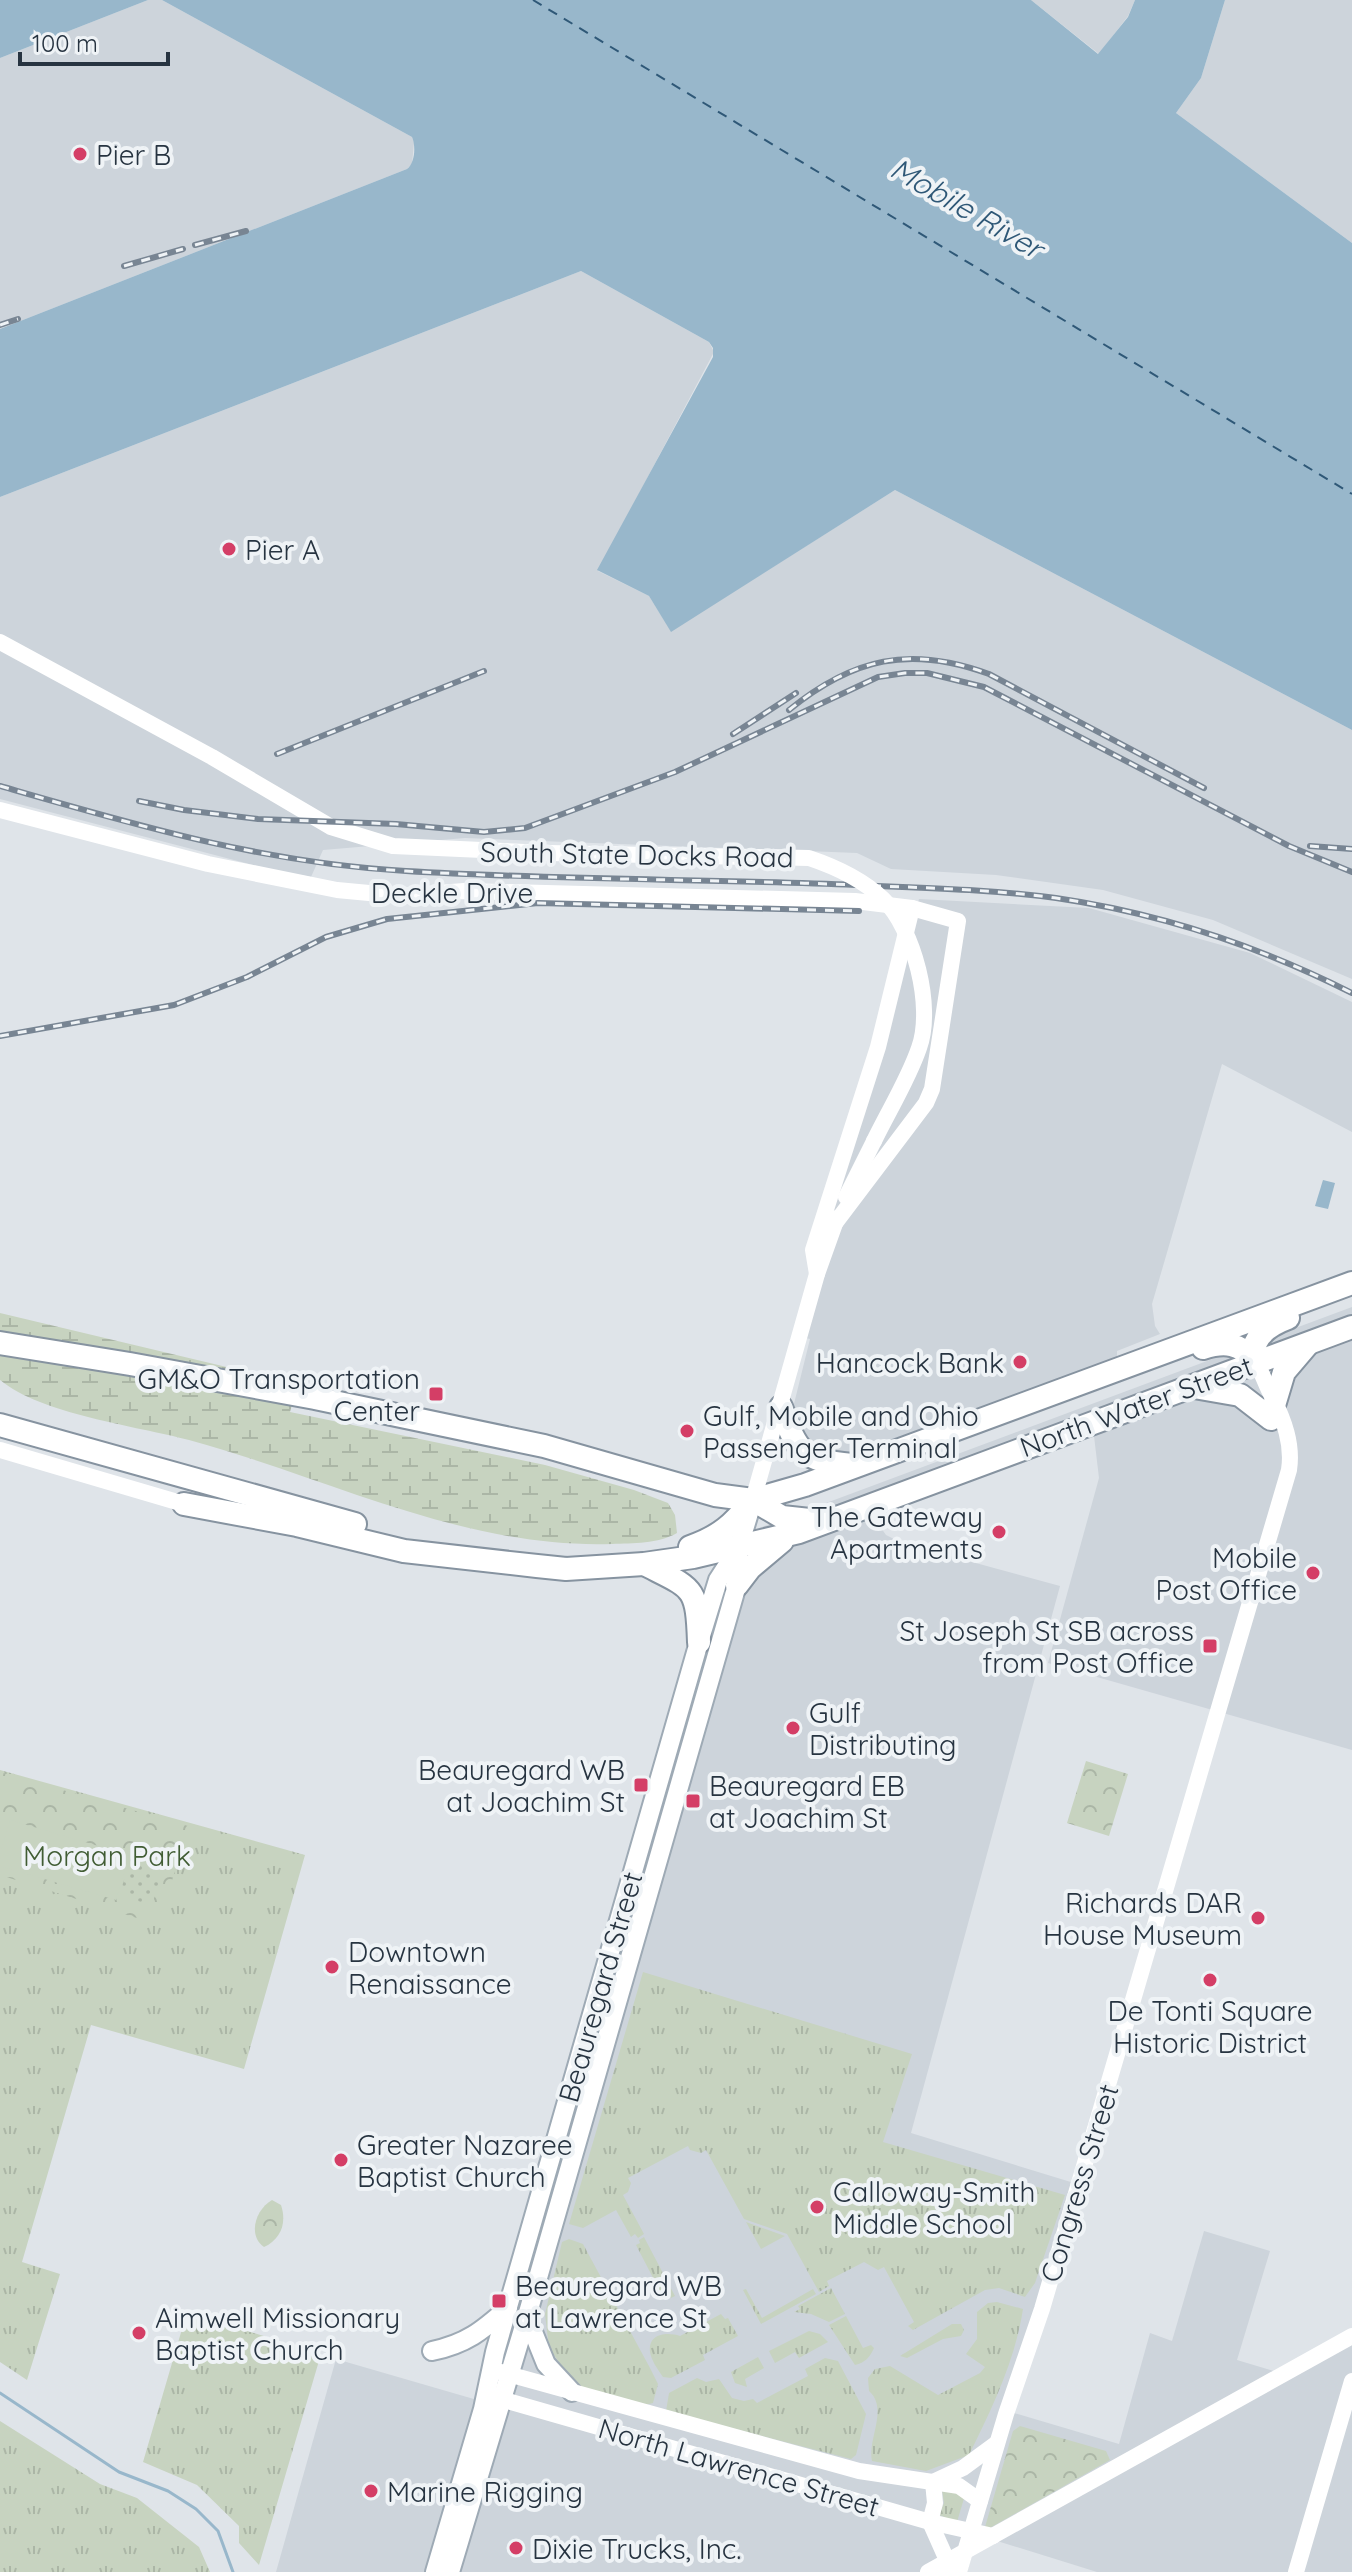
<svg xmlns="http://www.w3.org/2000/svg" width="1352" height="2572" font-family="Quicksand,sans-serif">
  <style>
    .built { fill: #cdd4db }
    .grass { fill: url(#grass-tufts) }
    .wetland { fill: url(#wetland-marsh) }
    .park { fill: url(#park-crowns) }
    .garden { fill: url(#garden-dots) }
    .pitch { fill: #c7d3c0 }
    .water { fill: #98b7cb }
    .lines { fill: none; stroke-linecap: round; stroke-linejoin: round }
    .stream { stroke: #98b7cb; stroke-width: 3 }
    .ferry { stroke: #2f5877; stroke-width: 2; stroke-dasharray: 10 8; stroke-linecap: butt }
    .primary-casing { stroke: #9eaab5; stroke-width: 22 }
    .highway-casing { stroke: #8693a0; stroke-width: 26 }
    .secondary { stroke: #fff; stroke-width: 16 }
    .primary { stroke: #fff; stroke-width: 18 }
    .highway { stroke: #fff; stroke-width: 22 }
    .rail-casing { stroke: #788593; stroke-width: 6 }
    .rail { stroke: #eff3f6; stroke-width: 3; stroke-dasharray: 9; stroke-linecap: butt }
    .secondary-bridge { stroke: #fff; stroke-width: 16 }
    .poi-dot { fill: #d43e66; stroke: #eff3f6; stroke-width: 3 }
    .labels { text-anchor: middle; dominant-baseline: central; stroke-width: 8; stroke-linejoin: round; paint-order: stroke }
    .poi-label { font-size: 28px; fill: #273441; stroke: #eff3f6; text-anchor: start }
    .street-label { font-size: 28px; fill: #273441; stroke: #eff3f6 }
    .park-label { font-size: 28px; fill: #415d34; stroke: #eff3f6 }
    .water-label { font-size: 30px; font-style: italic; fill: #2f5877; stroke: #eff3f6 }
  </style>
  <defs>
    <pattern id="grass-tufts" width="24" height="20" patternUnits="userSpaceOnUse" patternTransform="scale(2)"><rect width="24" height="20" fill="#c7d3c0"/><path d="M3 7l-1-3M5 7V3M7 7l1-3M15 17l-1-3M17 17v-4M19 17l1-3" fill="none" stroke="#abb6a6"/></pattern>
    <pattern id="wetland-marsh" width="20" height="14" patternUnits="userSpaceOnUse" patternTransform="scale(2)"><rect width="20" height="14" fill="#c7d3c0"/><path d="M1 5h8M5 5V1M11 12h8M15 12V8" fill="none" stroke="#abb6a6"/></pattern>
    <pattern id="park-crowns" width="20" height="18" patternUnits="userSpaceOnUse" patternTransform="scale(2)"><rect width="20" height="18" fill="#c7d3c0"/><path d="M2 6a3 3 0 1 1 6 0M12 15a3 3 0 1 1 6 0" fill="none" stroke="#abb6a6"/></pattern>
    <pattern id="garden-dots" width="8" height="8" patternUnits="userSpaceOnUse" patternTransform="scale(2)"><rect width="8" height="8" fill="#c7d3c0"/><path d="M2 2h.1M6 6h.1" fill="none" stroke="#abb6a6" stroke-width="1.8" stroke-linecap="round"/></pattern>
  </defs>
  <rect width="100%" height="100%" fill="#dfe4e9"/>
  <g class="built">
    <polygon points="148,0 162,0 412,137 414,143 412,164 407,169 0,329 0,58"/>
    <polygon points="1031,0 1135,0 1128,16 1099,54"/>
    <polygon points="1225,0 1352,0 1352,243 1176,113 1201,78"/>
    <polygon points="581,271 709,342 714,352 598,571 649,596 671,631 895,490 1352,730 1352,979 1213,920 1103,890 996,875 891,869 857,853 465,838 323,850 311,877 272,870 0,799 0,497"/>
    <polygon points="919,899 1089,908 1250,953 1352,1002 1352,1132 1222,1064 1152,1304 1155,1326 1160,1334 1117,1351 1117,1357 841,1458 813,1455 791,1416 810,1339 795,1335"/>
    <polygon points="1352,1307 1352,1750 1048,1663 1099,1478 1094,1436 1066,1444 878,1515 879,1525 886,1535 902,1543 1060,1586 911,2133 1074,2183 1014,2413 1119,2444 1150,2333 1172,2341 1204,2231 1270,2251 1237,2360 1277,2372 1352,2329 1352,2572 1097,2572 994,2540 973,2553 967,2572 276,2572 336,2359 491,2404 729,1582 759,1528"/>
  </g>
  <g class="grass">
    <polygon points="0,1770 305,1855 244,2069 91,2025 22,2262 60,2274 27,2380 0,2362"/>
    <polygon points="643,1972 912,2054 883,2142 1065,2195 1035,2283 1025,2297 999,2288 985,2290 913,2330 908,2326 914,2322 884,2267 878,2270 864,2262 827,2281 829,2286 819,2292 787,2234 744,2219 706,2150 701,2153 690,2150 688,2146 628,2178 631,2183 628,2192 623,2195 644,2234 638,2238 635,2234 631,2237 616,2210 583,2228 569,2224"/>
    <polygon points="746,2222 785,2236 761,2249"/>
    <polygon points="644,2237 675,2296 671,2298 669,2294 663,2297 636,2245 640,2243 639,2240"/>
    <polygon points="569,2239 583,2244 650,2368 658,2384 653,2403 645,2405 575,2385 549,2348 545,2314 562,2242"/>
    <polygon points="831,2288 845,2314 829,2322 811,2314 794,2312 800,2309 798,2306"/>
    <polygon points="746,2289 762,2318 813,2289 816,2294 761,2324 743,2290"/>
    <path d="M997 2302 1023 2309C1015 2361 992 2408 969 2455L926 2471 872 2461C867 2439 889 2409 869 2391L868 2378 875 2369 890 2366 938 2395 980 2373 985 2367 966 2354 977 2339V2312L988 2303Z"/>
    <polygon points="187,2312 321,2354 259,2565 239,2543 239,2526 197,2485 143,2462"/>
    <path d="M721 2314 725 2319 728 2318 738 2336 703 2355 705 2360 671 2378 663 2377C658 2370 651 2360 650 2352 648 2333 667 2332 680 2336Z"/>
    <path d="M846 2316 863 2348 871 2345 874 2348C870 2357 865 2363 855 2365L829 2325Z"/>
    <polygon points="952,2324 961,2324 964,2330 961,2336 943,2339 907,2358 900,2356"/>
    <polygon points="809,2331 820,2334 828,2342 799,2358 795,2352 775,2363 769,2351"/>
    <polygon points="758,2357 764,2368 745,2379 747,2387 735,2383 731,2372"/>
    <polygon points="825,2358 838,2361 866,2414 856,2455 851,2459 666,2411 669,2393 697,2378 706,2382 719,2379 732,2398 744,2401 753,2399 757,2403 808,2376 805,2369"/>
    <polygon points="0,2421 100,2484 137,2498 199,2547 210,2572 0,2572"/>
    <polygon points="942,2490 965,2495 957,2522 939,2515 944,2503"/>
  </g>
  <path class="wetland" d="M0 1313 298 1384 290 1412 545 1465 634 1490 668 1503 675 1515 677 1533C658 1544 633 1543 612 1544 464 1549 329 1478 189 1440 136 1426 41 1414 0 1380Z"/>
  <g class="park">
    <polygon points="1086,1761 1128,1774 1109,1836 1067,1823"/>
    <polygon points="0,1772 188,1826 159,1925 0,1875"/>
    <path d="M272 2200 281 2205C287 2223 281 2239 264 2247 247 2235 256 2209 272 2200Z"/>
    <polygon points="1020,2426 1106,2451 1110,2460 988,2529 985,2527 1013,2431"/>
  </g>
  <polygon class="garden" points="133,1851 166,1860 152,1905 119,1896"/>
  <polygon class="pitch" points="10,1820 129,1855 116,1900 0,1866 0,1854"/>
  <g class="water">
    <polygon points="0,0 148,0 0,58"/>
    <path d="M162 0H1031L1098 54 1128 17 1135 0H1225L1201 78 1176 113 1352 243V730L895 490 671 632 649 596 597 570 713 357V348L709 342 581 271 0 497V329L407 169C415 163 416 146 412 137Z"/>
    <polygon points="1323,1180 1335,1183 1328,1209 1315,1206"/>
  </g>
  <g class="lines">
    <polyline class="stream" points="0,2393 119,2472 168,2491 196,2509 218,2531 233,2572"/>
    <polyline class="ferry" points="533,0 1352,494"/>
    <defs>
      <g id="primary">
        <polyline points="527,2317 546,2364 572,2392"/>
        <path d="M432 2351C466 2344 482 2331 508 2308"/>
        <polyline points="435,2572 483,2409 495,2352 699,1642 718,1580 738,1549"/>
        <polyline points="450,2572 527,2316 737,1585 739,1546 752,1503"/>
      </g>
      <g id="highway">
        <polyline points="0,1343 130,1364 315,1398 544,1446 715,1495 753,1500 805,1485 1352,1283"/>
        <path d="M1203 1348C1225 1341 1241 1343 1255 1362"/>
        <path d="M1255 1362C1248 1338 1269 1325 1288 1318"/>
        <polyline points="1194,1387 1240,1395 1271,1419"/>
        <polyline points="1275,1402 1284,1372 1307,1345"/>
        <path d="M781 1407C798 1454 802 1460 852 1465"/>
        <polyline points="0,1425 355,1524"/>
        <polyline points="753,1500 782,1517 819,1521"/>
        <polyline points="184,1504 297,1525 404,1551 537,1566 566,1569 644,1564 693,1557 799,1532 1352,1327"/>
        <path d="M690 1547C721 1536 732 1525 753 1500"/>
        <path d="M644 1564C693 1589 697 1585 699 1642"/>
        <polyline points="737,1585 750,1568 782,1541"/>
      </g>
    </defs>
    <use href="#primary" class="primary-casing"/>
    <use href="#highway" class="highway-casing"/>
    <g class="secondary">
      <polyline points="0,642 212,757 331,827 393,846 548,853"/>
      <polyline points="0,810 208,864 337,890 401,896 464,891 855,901 912,908 958,921 932,1089 926,1103 833,1226"/>
      <polyline points="846,1197 874,1141"/>
      <polyline points="817,1274 813,1250 878,1047 912,908"/>
      <polyline points="0,1450 184,1504"/>
      <polyline points="753,1500 817,1274 837,1218"/>
      <polyline points="497,2371 859,2471 959,2486 980,2501"/>
      <polyline points="490,2396 930,2522 993,2536"/>
      <polyline points="950,2567 930,2522 935,2503 933,2482 963,2468 997,2443"/>
      <polyline points="928,2572 1352,2336"/>
      <path d="M959 2572 1006 2414 1042 2309 1289 1470C1293 1444 1284 1420 1272 1396 1265 1384 1263 1373 1255 1362"/>
      <polyline points="1296,2572 1352,2381"/>
    </g>
    <use href="#primary" class="primary"/>
    <use href="#highway" class="highway"/>
    <defs>
      <g id="rail">
        <polyline points="195,245 246,231"/>
        <polyline points="124,266 183,249"/>
        <polyline points="0,325 18,319"/>
        <path d="M789 710C853 658 910 645 989 674L1204 788"/>
        <polyline points="733,734 796,693"/>
        <polyline points="277,754 484,671"/>
        <path d="M0 786C136 825 263 863 406 871 556 880 706 879 856 885 923 888 990 889 1056 898 1159 913 1259 946 1352 993"/>
        <polyline points="139,801 184,810 258,819 396,824 484,832 525,828 675,772 878,677 905,673 927,673 984,687 1289,846 1352,872"/>
        <polyline points="1310,846 1352,849"/>
        <polyline points="0,1036 174,1005 247,977 326,937 387,919 538,903 859,911"/>
      </g>
    </defs>
    <use href="#rail" class="rail-casing"/>
    <use href="#rail" class="rail"/>
    <path class="secondary-bridge" d="M548 853 809 858C836 867 862 879 883 899 914 929 934 1007 919 1048 908 1080 889 1110 874 1141"/>
  </g>
  <g class="poi-dot">
    <circle cx="80" cy="154" r="8"/>
    <circle cx="229" cy="549" r="8"/>
    <circle cx="1020" cy="1362" r="8"/>
    <rect x="428" y="1386" width="16" height="16" rx="4"/>
    <circle cx="687" cy="1431" r="8"/>
    <circle cx="999" cy="1532" r="8"/>
    <circle cx="1313" cy="1573" r="8"/>
    <rect x="1202" y="1638" width="16" height="16" rx="4"/>
    <circle cx="793" cy="1728" r="8"/>
    <rect x="633" y="1777" width="16" height="16" rx="4"/>
    <rect x="685" y="1793" width="16" height="16" rx="4"/>
    <circle cx="1258" cy="1918" r="8"/>
    <circle cx="332" cy="1967" r="8"/>
    <circle cx="1210" cy="1980" r="8"/>
    <circle cx="341" cy="2160" r="8"/>
    <circle cx="817" cy="2207" r="8"/>
    <rect x="491" y="2293" width="16" height="16" rx="4"/>
    <circle cx="139" cy="2333" r="8"/>
    <circle cx="371" cy="2491" r="8"/>
    <circle cx="516" cy="2548" r="8"/>
  </g>
  <g class="labels">
    <g class="poi-label">
      <text x="96" y="154">Pier B</text>
      <text x="245" y="549">Pier A</text>
      <text x="1004" y="1362" text-anchor="end">Hancock Bank</text>
      <text x="420" y="1378" text-anchor="end">GM&amp;O Transportation<tspan x="420" dy="32">Center</tspan></text>
      <text x="703" y="1415">Gulf, Mobile and Ohio<tspan x="703" dy="32">Passenger Terminal</tspan></text>
      <text x="983" y="1516" text-anchor="end">The Gateway<tspan x="983" dy="32">Apartments</tspan></text>
      <text x="1297" y="1557" text-anchor="end">Mobile<tspan x="1297" dy="32">Post Office</tspan></text>
      <text x="1194" y="1630" text-anchor="end">St Joseph St SB across<tspan x="1194" dy="32">from Post Office</tspan></text>
      <text x="809" y="1712">Gulf<tspan x="809" dy="32">Distributing</tspan></text>
      <text x="625" y="1769" text-anchor="end">Beauregard WB<tspan x="625" dy="32">at Joachim St</tspan></text>
      <text x="709" y="1785">Beauregard EB<tspan x="709" dy="32">at Joachim St</tspan></text>
      <text x="1242" y="1902" text-anchor="end">Richards DAR<tspan x="1242" dy="32">House Museum</tspan></text>
      <text x="348" y="1951">Downtown<tspan x="348" dy="32">Renaissance</tspan></text>
      <text x="1210" y="2010" text-anchor="middle">De Tonti Square<tspan x="1210" dy="32">Historic District</tspan></text>
      <text x="357" y="2144">Greater Nazaree<tspan x="357" dy="32">Baptist Church</tspan></text>
      <text x="833" y="2191">Calloway-Smith<tspan x="833" dy="32">Middle School</tspan></text>
      <text x="515" y="2285">Beauregard WB<tspan x="515" dy="32">at Lawrence St</tspan></text>
      <text x="155" y="2317">Aimwell Missionary<tspan x="155" dy="32">Baptist Church</tspan></text>
      <text x="387" y="2491">Marine Rigging</text>
      <text x="532" y="2548">Dixie Trucks, Inc.</text>
    </g>
    <g class="street-label">
      <text transform="translate(637 854) rotate(1)">South State Docks Road</text>
      <text x="452" y="892">Deckle Drive</text>
      <text transform="translate(1136 1406) rotate(-20)">North Water Street</text>
      <text transform="translate(600 1987) rotate(-74)">Beauregard Street</text>
      <text transform="translate(1079 2183) rotate(-73)">Congress Street</text>
      <text transform="translate(739 2467) rotate(16)">North Lawrence Street</text>
    </g>
    <g class="park-label">
      <text x="107" y="1855">Morgan Park</text>
    </g>
    <g class="water-label">
      <text transform="translate(967 208) rotate(30)">Mobile River</text>
    </g>
  </g>
  <path d="M20 52v12h148v-12" fill="none" stroke="#273441" stroke-width="4"/>
  <text x="32" y="52" font-size="24" fill="#273441" stroke="#eff3f6" stroke-width="6" paint-order="stroke">100 m</text>
</svg>
